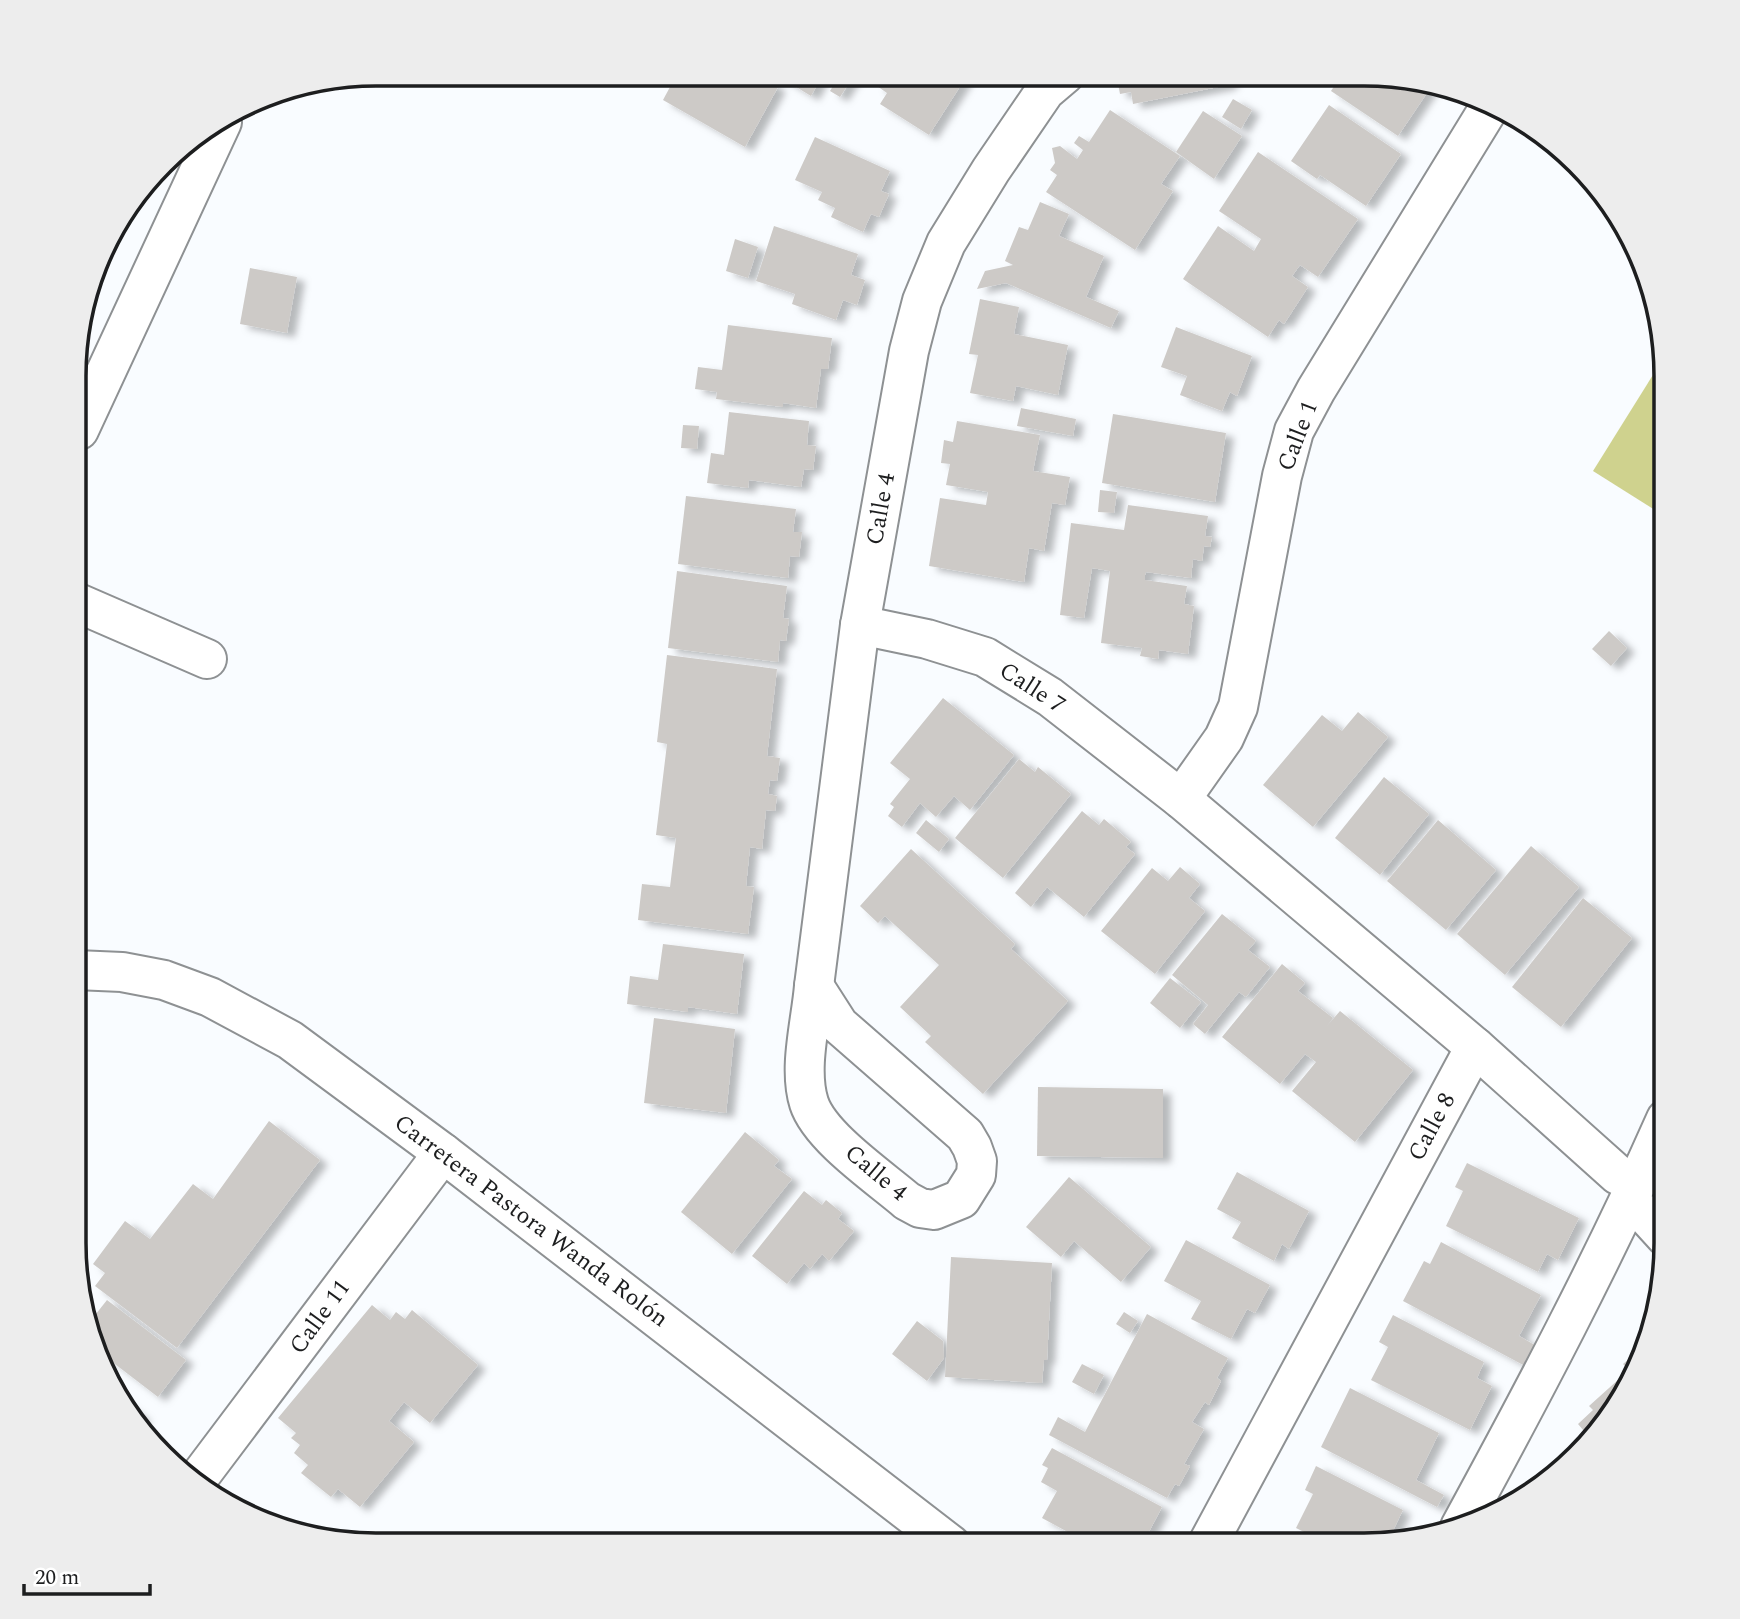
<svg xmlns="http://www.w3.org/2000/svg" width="1740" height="1619" font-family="Spectral,serif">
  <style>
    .green { fill: #cfd28e }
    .building { fill: #cdcac7; filter: url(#shadow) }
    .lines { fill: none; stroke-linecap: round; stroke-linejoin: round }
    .minor-casing { stroke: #8e9193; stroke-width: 42 }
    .minor { stroke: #fff; stroke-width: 38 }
    .labels { text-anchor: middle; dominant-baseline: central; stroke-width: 6; stroke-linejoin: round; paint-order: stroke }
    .street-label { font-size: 24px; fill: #1d1e1f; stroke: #fff }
    .rim { fill: none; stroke: #1d1e1f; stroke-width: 3.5 }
  </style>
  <defs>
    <filter id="shadow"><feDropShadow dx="8" dy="4.5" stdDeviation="3.5" flood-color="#0004"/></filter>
  </defs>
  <rect width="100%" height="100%" fill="#f9fcff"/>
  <polygon class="green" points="1666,354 1666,517 1593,471"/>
  <g class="building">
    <polygon points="677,74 755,74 778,87 745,147 663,100"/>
    <polygon points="775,74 823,74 811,96"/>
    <polygon points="829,74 855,74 840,97 830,91 837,79"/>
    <polygon points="884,74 968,74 929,135 880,104 887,93 877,86"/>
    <polygon points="1127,74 1234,74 1228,85 1133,104 1131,92 1120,94 1117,78"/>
    <polygon points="1342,74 1385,74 1431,87 1398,136 1331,91"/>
    <polygon points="1233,99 1252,110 1241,129 1222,117"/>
    <polygon points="1329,105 1401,154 1366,206 1320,175 1317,179 1291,161"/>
    <polygon points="1110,110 1180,156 1161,184 1173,191 1135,250 1046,192 1057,175 1050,170 1055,163 1052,148 1060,146 1077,159 1083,150 1074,143 1079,136 1089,142"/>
    <polygon points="1203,111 1242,136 1214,179 1176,152"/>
    <polygon points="815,137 890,171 881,191 889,194 879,217 871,214 863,232 831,217 835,208 818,200 822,192 795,180"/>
    <polygon points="1258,152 1358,219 1318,277 1300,265 1292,276 1308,287 1284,324 1279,320 1268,337 1183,279 1218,226 1254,251 1261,239 1219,211"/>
    <polygon points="1040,202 1069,214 1059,236 1104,256 1086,297 1119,311 1111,328 1006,283 977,289 985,271 1013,265 1005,261 1019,227 1028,230"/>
    <polygon points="774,226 858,254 851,275 865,280 857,305 843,300 836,320 792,304 795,294 756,281"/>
    <polygon points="735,239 758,247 748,278 726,271"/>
    <polygon points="250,268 297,277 287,333 240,324"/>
    <polygon points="980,299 1019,307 1014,334 1068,345 1058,395 1016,386 1013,401 970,393 978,355 969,354"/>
    <polygon points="728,325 832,338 828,369 821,369 816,408 783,403 783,407 716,399 717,392 695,389 698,367 722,370"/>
    <polygon points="1176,327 1252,356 1237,396 1230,392 1222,411 1180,395 1187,376 1161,367"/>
    <polygon points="1021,408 1076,419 1073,436 1017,426"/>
    <polygon points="729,412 809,421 807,445 816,446 813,470 804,469 801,487 749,480 748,488 707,483 711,453 724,455"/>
    <polygon points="1113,414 1226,433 1215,502 1102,483"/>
    <polygon points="957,421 1040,435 1033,471 1070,477 1065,505 1052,503 1044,551 1029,548 1024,582 929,566 940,498 986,505 988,492 946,485 950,464 941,463 944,440 953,442"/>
    <polygon points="683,425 699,426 697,449 681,448"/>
    <polygon points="1100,490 1117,492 1114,513 1098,512"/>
    <polygon points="686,496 796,509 793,532 802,532 799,557 790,556 788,578 678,564"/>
    <polygon points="1128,505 1208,516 1205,536 1212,537 1210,547 1204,546 1202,561 1193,559 1191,578 1146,572 1145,575 1145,580 1187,586 1184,604 1194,606 1188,654 1159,650 1158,659 1140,656 1142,648 1101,643 1110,571 1092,568 1084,618 1060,615 1071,523 1124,530"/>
    <polygon points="677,571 787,586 783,618 789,619 786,641 780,640 778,662 668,648"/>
    <polygon points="1609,631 1627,648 1611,666 1592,649"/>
    <polygon points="667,655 777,669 767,756 780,758 777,781 770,780 768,794 777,796 775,811 766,810 762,849 750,847 746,886 754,887 748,934 638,920 642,884 670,887 676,838 656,835 667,744 657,742"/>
    <polygon points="943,698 1014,755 970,810 954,796 936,817 920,803 902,827 888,816 894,807 890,804 910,779 890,763"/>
    <polygon points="1358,712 1388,737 1313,827 1263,785 1322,715 1342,731"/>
    <polygon points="1019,759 1035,772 1038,767 1071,794 1003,878 955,838"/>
    <polygon points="1384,777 1429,814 1380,875 1335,838"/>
    <polygon points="1082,811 1099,825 1104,819 1131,842 1126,847 1135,854 1084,917 1047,887 1031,907 1015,893"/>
    <polygon points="926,820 949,839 939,852 916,833"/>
    <polygon points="1438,820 1496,870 1446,930 1387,881"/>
    <polygon points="1531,846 1579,887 1505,975 1457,934"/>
    <polygon points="911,849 1015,944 1011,949 1068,1001 983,1094 925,1042 931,1036 900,1007 939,965 885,916 878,923 860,906"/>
    <polygon points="1180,867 1200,884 1189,898 1205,911 1155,974 1101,931 1152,868 1168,881"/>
    <polygon points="1583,898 1632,938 1561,1027 1512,987"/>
    <polygon points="1222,914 1256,941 1248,950 1270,967 1246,997 1239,992 1205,1034 1193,1024 1208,1005 1172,975"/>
    <polygon points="663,944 744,954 737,1014 688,1007 688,1012 627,1004 630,976 658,980"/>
    <polygon points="1282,964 1305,983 1298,991 1333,1018 1327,1026 1340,1011 1413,1070 1355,1142 1292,1091 1316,1062 1305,1054 1280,1084 1222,1037"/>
    <polygon points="1170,978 1201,1002 1180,1028 1150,1003"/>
    <polygon points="654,1018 735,1029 726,1113 644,1103"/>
    <polygon points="1038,1087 1163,1089 1163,1158 1037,1156"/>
    <polygon points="269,1121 320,1160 177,1348 95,1286 105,1273 93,1264 125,1221 150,1239 193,1184 213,1199"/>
    <polygon points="745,1132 779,1160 774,1166 792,1179 732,1254 681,1212"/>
    <polygon points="1467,1163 1579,1218 1558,1260 1547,1254 1538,1272 1446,1226 1463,1191 1455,1187"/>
    <polygon points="1237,1172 1309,1211 1289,1249 1282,1244 1274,1261 1232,1238 1241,1222 1217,1209"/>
    <polygon points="1069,1177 1151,1247 1121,1282 1074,1241 1061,1257 1026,1227"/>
    <polygon points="804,1191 822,1205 826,1200 842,1213 838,1219 854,1231 829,1261 822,1254 810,1269 804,1263 787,1284 752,1256"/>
    <polygon points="1186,1240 1270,1285 1255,1313 1247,1309 1231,1339 1191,1319 1201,1301 1164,1281"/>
    <polygon points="1441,1242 1541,1295 1519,1336 1538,1347 1527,1367 1403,1301 1424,1261 1430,1264"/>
    <polygon points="951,1257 1052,1263 1047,1360 1044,1360 1042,1383 945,1377"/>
    <polygon points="107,1300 186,1360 158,1397 94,1348 88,1324"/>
    <polygon points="372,1305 390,1320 396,1312 405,1319 412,1310 478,1365 430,1423 404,1402 389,1421 414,1442 360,1507 338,1489 331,1497 301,1473 308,1465 294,1453 300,1445 291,1438 296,1433 278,1418"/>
    <polygon points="1124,1312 1138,1321 1130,1333 1116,1324"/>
    <polygon points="1147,1314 1228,1358 1217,1378 1221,1381 1209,1405 1205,1402 1192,1422 1204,1429 1184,1464 1190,1466 1179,1486 1175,1484 1167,1498 1049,1435 1058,1417 1085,1432"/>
    <polygon points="1393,1315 1484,1362 1477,1378 1492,1386 1470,1430 1371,1380 1388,1347 1379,1342"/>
    <polygon points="917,1321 943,1341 944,1358 927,1381 892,1354"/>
    <polygon points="1643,1347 1636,1377 1589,1437 1578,1424 1593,1410 1589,1406 1629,1370 1623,1364"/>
    <polygon points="1082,1364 1104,1375 1094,1394 1072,1382"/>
    <polygon points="1350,1388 1439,1433 1416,1480 1444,1495 1437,1507 1321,1447"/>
    <polygon points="122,1401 143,1417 137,1425"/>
    <polygon points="1052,1448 1162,1507 1142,1545 1087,1545 1088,1543 1042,1518 1057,1491 1041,1482 1048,1468 1042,1465"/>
    <polygon points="1316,1466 1403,1510 1386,1545 1330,1545 1296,1528 1313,1494 1305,1490"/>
    <polygon points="233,1499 258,1518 242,1515 229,1505"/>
  </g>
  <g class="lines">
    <defs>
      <g id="minor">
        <polyline points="79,430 222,122"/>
        <polyline points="78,603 207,659"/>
        <polyline points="860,625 927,639 985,657 1050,697 1181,799 1475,1047 1618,1175"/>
        <polyline points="1181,799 1224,738 1238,707 1282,476 1294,431 1316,390 1492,103"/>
        <polyline points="76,970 122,972 164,980 210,997 290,1040 443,1153 951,1545"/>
        <polyline points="814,986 860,625 909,351 922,301 946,243 991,170 1045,91 1065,74"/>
        <path d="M814 986 839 1025 965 1135 972 1147 977 1161 976 1175 961 1199 934 1210 920 1208 907 1201C879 1177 820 1137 809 1103 798 1068 811 1022 814 986Z"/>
        <polyline points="1645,1214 1666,1237"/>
        <polyline points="197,1480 443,1153"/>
        <path d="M1460 1527C1533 1393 1604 1259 1666 1119"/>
        <polyline points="1207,1545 1475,1047"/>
      </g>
    </defs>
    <use href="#minor" class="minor-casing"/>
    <use href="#minor" class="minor"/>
  </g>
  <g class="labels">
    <g class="street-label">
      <text transform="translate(1298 436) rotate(-69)">Calle 1</text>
      <text transform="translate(881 509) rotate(-80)">Calle 4</text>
      <text transform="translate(1032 688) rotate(33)">Calle 7</text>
      <text transform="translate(1432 1127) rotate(-62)">Calle 8</text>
      <text transform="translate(876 1173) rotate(40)">Calle 4</text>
      <text transform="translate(531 1221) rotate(37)">Carretera Pastora Wanda Rolón</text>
      <text transform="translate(320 1317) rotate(-54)">Calle 11</text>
    </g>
  </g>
  <path d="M0 0H1740V1619H0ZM376 86H1364A290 290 0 0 1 1654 376V1243A290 290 0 0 1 1364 1533H376A290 290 0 0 1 86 1243V376A290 290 0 0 1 376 86Z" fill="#ededed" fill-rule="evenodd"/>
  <path class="rim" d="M376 86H1364A290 290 0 0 1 1654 376V1243A290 290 0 0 1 1364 1533H376A290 290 0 0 1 86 1243V376A290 290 0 0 1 376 86Z"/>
  <path d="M24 1584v10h126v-10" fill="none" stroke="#1d1e1f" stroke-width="3.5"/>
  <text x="35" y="1584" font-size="21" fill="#1d1e1f" stroke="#ffffff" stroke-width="5" paint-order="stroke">20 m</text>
</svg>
